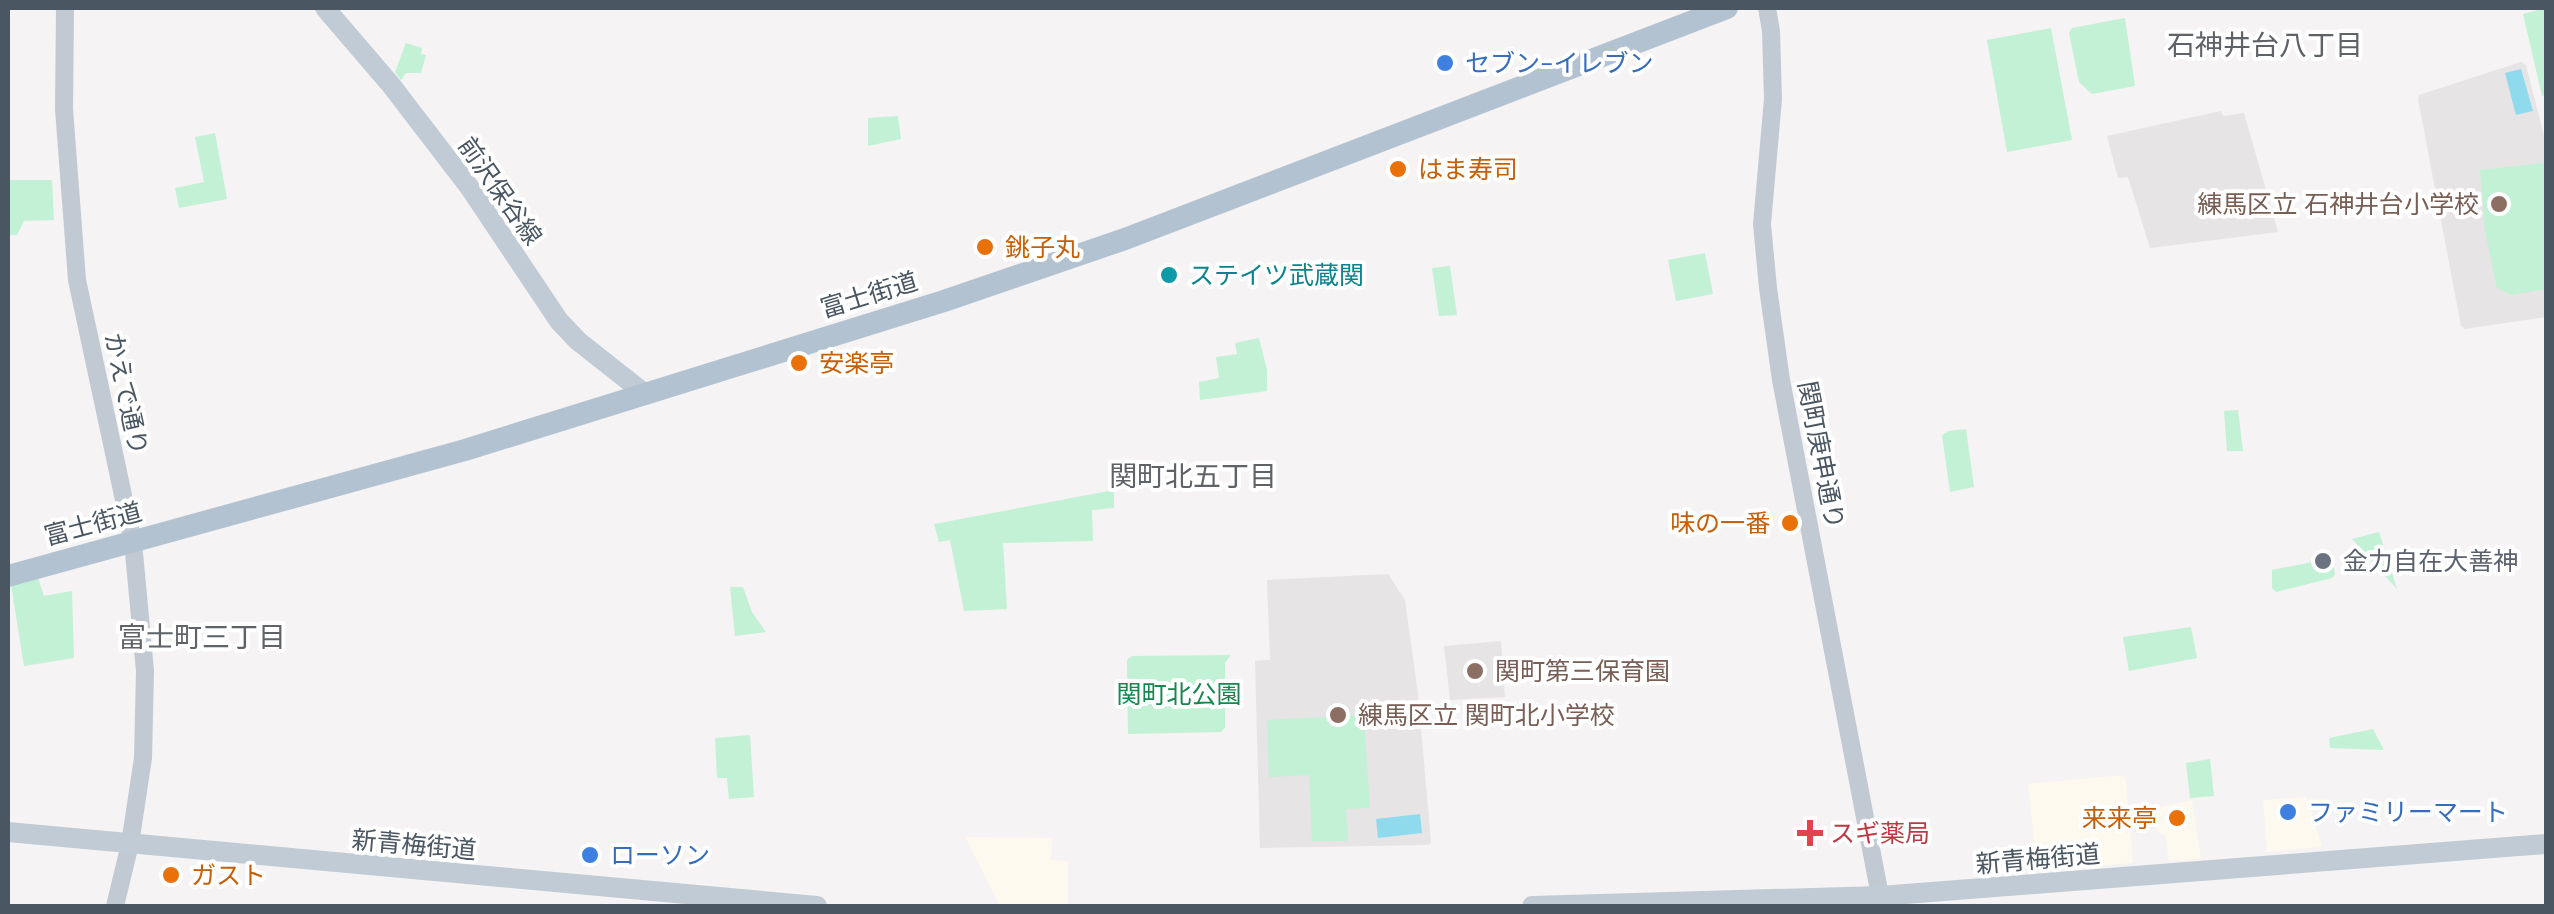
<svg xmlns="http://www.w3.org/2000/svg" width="2554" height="914" font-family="'DM Sans','Noto Sans JP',sans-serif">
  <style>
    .commercial { fill: #fdf9ef }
    .education { fill: #e6e4e5 }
    .green { fill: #c3f1d5 }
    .water { fill: #90daee }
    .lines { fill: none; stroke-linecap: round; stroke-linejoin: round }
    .tertiary { stroke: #c1cad2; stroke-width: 18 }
    .secondary { stroke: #c1cbd6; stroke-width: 20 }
    .primary { stroke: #b3c2d1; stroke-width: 22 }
    .shop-dot { fill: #3f7fe0; stroke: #fff; stroke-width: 4 }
    .food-dot { fill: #e8710a; stroke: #fff; stroke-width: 4 }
    .education-dot { fill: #8d6e63; stroke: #fff; stroke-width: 4 }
    .culture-dot { fill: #0f9aa8; stroke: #fff; stroke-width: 4 }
    .worship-dot { fill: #6b7280; stroke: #fff; stroke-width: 4 }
    .health-dot { fill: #e0444e; stroke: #fff; stroke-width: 4 }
    .labels { text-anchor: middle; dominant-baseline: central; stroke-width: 8; stroke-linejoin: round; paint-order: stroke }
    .shop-label { font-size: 25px; fill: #366cbe; stroke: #fff; text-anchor: start }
    .food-label { font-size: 25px; fill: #c56008; stroke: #fff; text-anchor: start }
    .street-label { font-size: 25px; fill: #4a5661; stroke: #fff }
    .education-label { font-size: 25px; fill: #785e54; stroke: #fff; text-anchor: start }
    .culture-label { font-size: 25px; fill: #0d838f; stroke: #fff; text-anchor: start }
    .worship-label { font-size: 25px; fill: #5b616d; stroke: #fff; text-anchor: start }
    .park-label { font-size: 25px; fill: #17864f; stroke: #fff }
    .health-label { font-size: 25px; fill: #be3a42; stroke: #fff; text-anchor: start }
    .neighbourhood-label { font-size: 28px; fill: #5f6368; stroke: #fff }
  </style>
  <rect width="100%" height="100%" fill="#f5f3f3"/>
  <g class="commercial">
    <polygon points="2122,775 2126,779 2133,863 2037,870 2028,784"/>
    <polygon points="2307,797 2322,847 2267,852 2263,800"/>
    <polygon points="2192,800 2201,859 2169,861 2165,835 2157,832 2155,808"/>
    <polygon points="965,837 1052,838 1051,860 1068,861 1068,906 1000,906"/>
  </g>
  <g class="education">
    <polygon points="2521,62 2526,65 2546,144 2546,317 2465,329 2461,326 2418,99 2419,95"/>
    <polygon points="2221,111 2223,116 2244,113 2278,232 2150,248 2128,177 2118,178 2107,136"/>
    <polygon points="1388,574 1405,600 1418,694 1431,842 1428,845 1260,848 1255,661 1270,660 1267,580"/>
    <polygon points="1501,641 1505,697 1450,700 1444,646"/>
  </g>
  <g class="green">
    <polygon points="2546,8 2546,95 2542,96 2523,14"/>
    <polygon points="2125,18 2135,86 2092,94 2079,82 2069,33 2072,28"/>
    <polygon points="2051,28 2072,140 2007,152 1987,40"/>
    <polygon points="406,43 422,48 421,54 426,55 421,73 406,73 401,80 395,72"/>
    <polygon points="898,116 901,139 868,146 868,118"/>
    <polygon points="215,133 227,199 179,208 175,188 204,182 195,137"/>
    <polygon points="2545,163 2546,289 2511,295 2497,288 2485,231 2480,170"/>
    <polygon points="8,180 52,180 54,220 24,221 17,235 8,235"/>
    <polygon points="1705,253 1713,294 1676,301 1668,260"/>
    <polygon points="1450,266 1457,315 1439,316 1432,268"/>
    <polygon points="1259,338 1267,370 1267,391 1200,400 1199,382 1219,378 1216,357 1237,354 1235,343"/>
    <polygon points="2238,410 2243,451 2227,451 2224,411"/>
    <polygon points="1966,429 1974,487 1950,492 1942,435 1949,431"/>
    <polygon points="1114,490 1114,508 1092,510 1093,541 1003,543 1007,609 964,611 950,540 939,542 934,524"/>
    <polygon points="2379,532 2397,589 2352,539"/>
    <polygon points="2332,558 2335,574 2332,578 2276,592 2272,588 2272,570"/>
    <polygon points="38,578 44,596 72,591 74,658 24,666 11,585"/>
    <polygon points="730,587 743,587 752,612 766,632 735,636"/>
    <polygon points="2191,627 2197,658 2129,671 2123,637"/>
    <polygon points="1231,655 1225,663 1225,728 1221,732 1128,734 1127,660 1132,656"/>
    <polygon points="1364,715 1370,808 1346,809 1348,841 1312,841 1309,775 1269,777 1267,720"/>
    <polygon points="2373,729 2384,750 2330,748 2329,738"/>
    <polygon points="750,735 754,797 729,799 727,778 717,778 715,738"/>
    <polygon points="2210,759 2214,796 2190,798 2186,763"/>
  </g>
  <g class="water">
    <polygon points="2521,69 2533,111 2516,115 2505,73"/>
    <polygon points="1420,814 1422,833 1378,838 1376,819"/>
  </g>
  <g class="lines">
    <g class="tertiary">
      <polyline points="65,8 64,109 77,280 133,542 145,671 143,758 130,844 115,906"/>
      <polyline points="1767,8 1771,31 1773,99 1762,224 1768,288 1781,380 1882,906"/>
    </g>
    <g class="secondary">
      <polyline points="325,8 391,85 470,188 559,321 578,341 644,393"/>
      <polyline points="8,832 817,906"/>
      <polyline points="1532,906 1880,896 2546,844"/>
    </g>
    <polyline class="primary" points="8,576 465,450 944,301 1125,239 1727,8"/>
  </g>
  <g class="shop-dot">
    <circle cx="1445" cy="63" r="10"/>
    <circle cx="2288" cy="812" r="10"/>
    <circle cx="590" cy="855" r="10"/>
  </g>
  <g class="food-dot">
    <circle cx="1398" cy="169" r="10"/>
    <circle cx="985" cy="247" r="10"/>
    <circle cx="799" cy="363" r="10"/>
    <circle cx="1790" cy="523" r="10"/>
    <circle cx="2177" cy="818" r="10"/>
    <circle cx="171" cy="875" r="10"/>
  </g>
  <g class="education-dot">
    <circle cx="2499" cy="204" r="10"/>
    <circle cx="1475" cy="671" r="10"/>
    <circle cx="1338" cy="715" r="10"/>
  </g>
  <circle class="culture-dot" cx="1169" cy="275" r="10"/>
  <circle class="worship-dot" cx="2323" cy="561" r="10"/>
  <path class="health-dot" d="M1805 818h10v10h10v10h-10v10h-10v-10h-10v-10h10z"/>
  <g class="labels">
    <g class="shop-label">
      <text x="1465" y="63">セブン-イレブン</text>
      <text x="2308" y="812">ファミリーマート</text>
      <text x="610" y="855">ローソン</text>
    </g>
    <g class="food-label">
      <text x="1418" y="169">はま寿司</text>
      <text x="1005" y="247">銚子丸</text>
      <text x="819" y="363">安楽亭</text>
      <text x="1770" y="523" text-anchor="end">味の一番</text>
      <text x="2157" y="818" text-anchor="end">来来亭</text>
      <text x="191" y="875">ガスト</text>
    </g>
    <g class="street-label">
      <text transform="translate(500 191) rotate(55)">前沢保谷線</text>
      <text transform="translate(869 295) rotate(-17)">富士街道</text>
      <text transform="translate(126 394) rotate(78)">かえで通り</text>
      <text transform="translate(1821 455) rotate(79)">関町庚申通り</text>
      <text transform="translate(93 524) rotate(-15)">富士街道</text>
      <text transform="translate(414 845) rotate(5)">新青梅街道</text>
      <text transform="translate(2038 859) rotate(-5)">新青梅街道</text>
    </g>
    <g class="education-label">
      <text x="2479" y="204" text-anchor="end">練馬区立 石神井台小学校</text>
      <text x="1495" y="671">関町第三保育園</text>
      <text x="1358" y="715">練馬区立 関町北小学校</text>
    </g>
    <g class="culture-label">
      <text x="1189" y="275">ステイツ武蔵関</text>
    </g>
    <g class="worship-label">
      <text x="2343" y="561">金力自在大善神</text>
    </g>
    <g class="park-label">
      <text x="1179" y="694">関町北公園</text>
    </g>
    <g class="health-label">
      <text x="1830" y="833">スギ薬局</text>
    </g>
    <g class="neighbourhood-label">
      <text x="2265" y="45">石神井台八丁目</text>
      <text x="1193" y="476">関町北五丁目</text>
      <text x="202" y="637">富士町三丁目</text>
    </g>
  </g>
  <rect width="2554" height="914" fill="none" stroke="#4a5661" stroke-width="20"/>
</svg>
